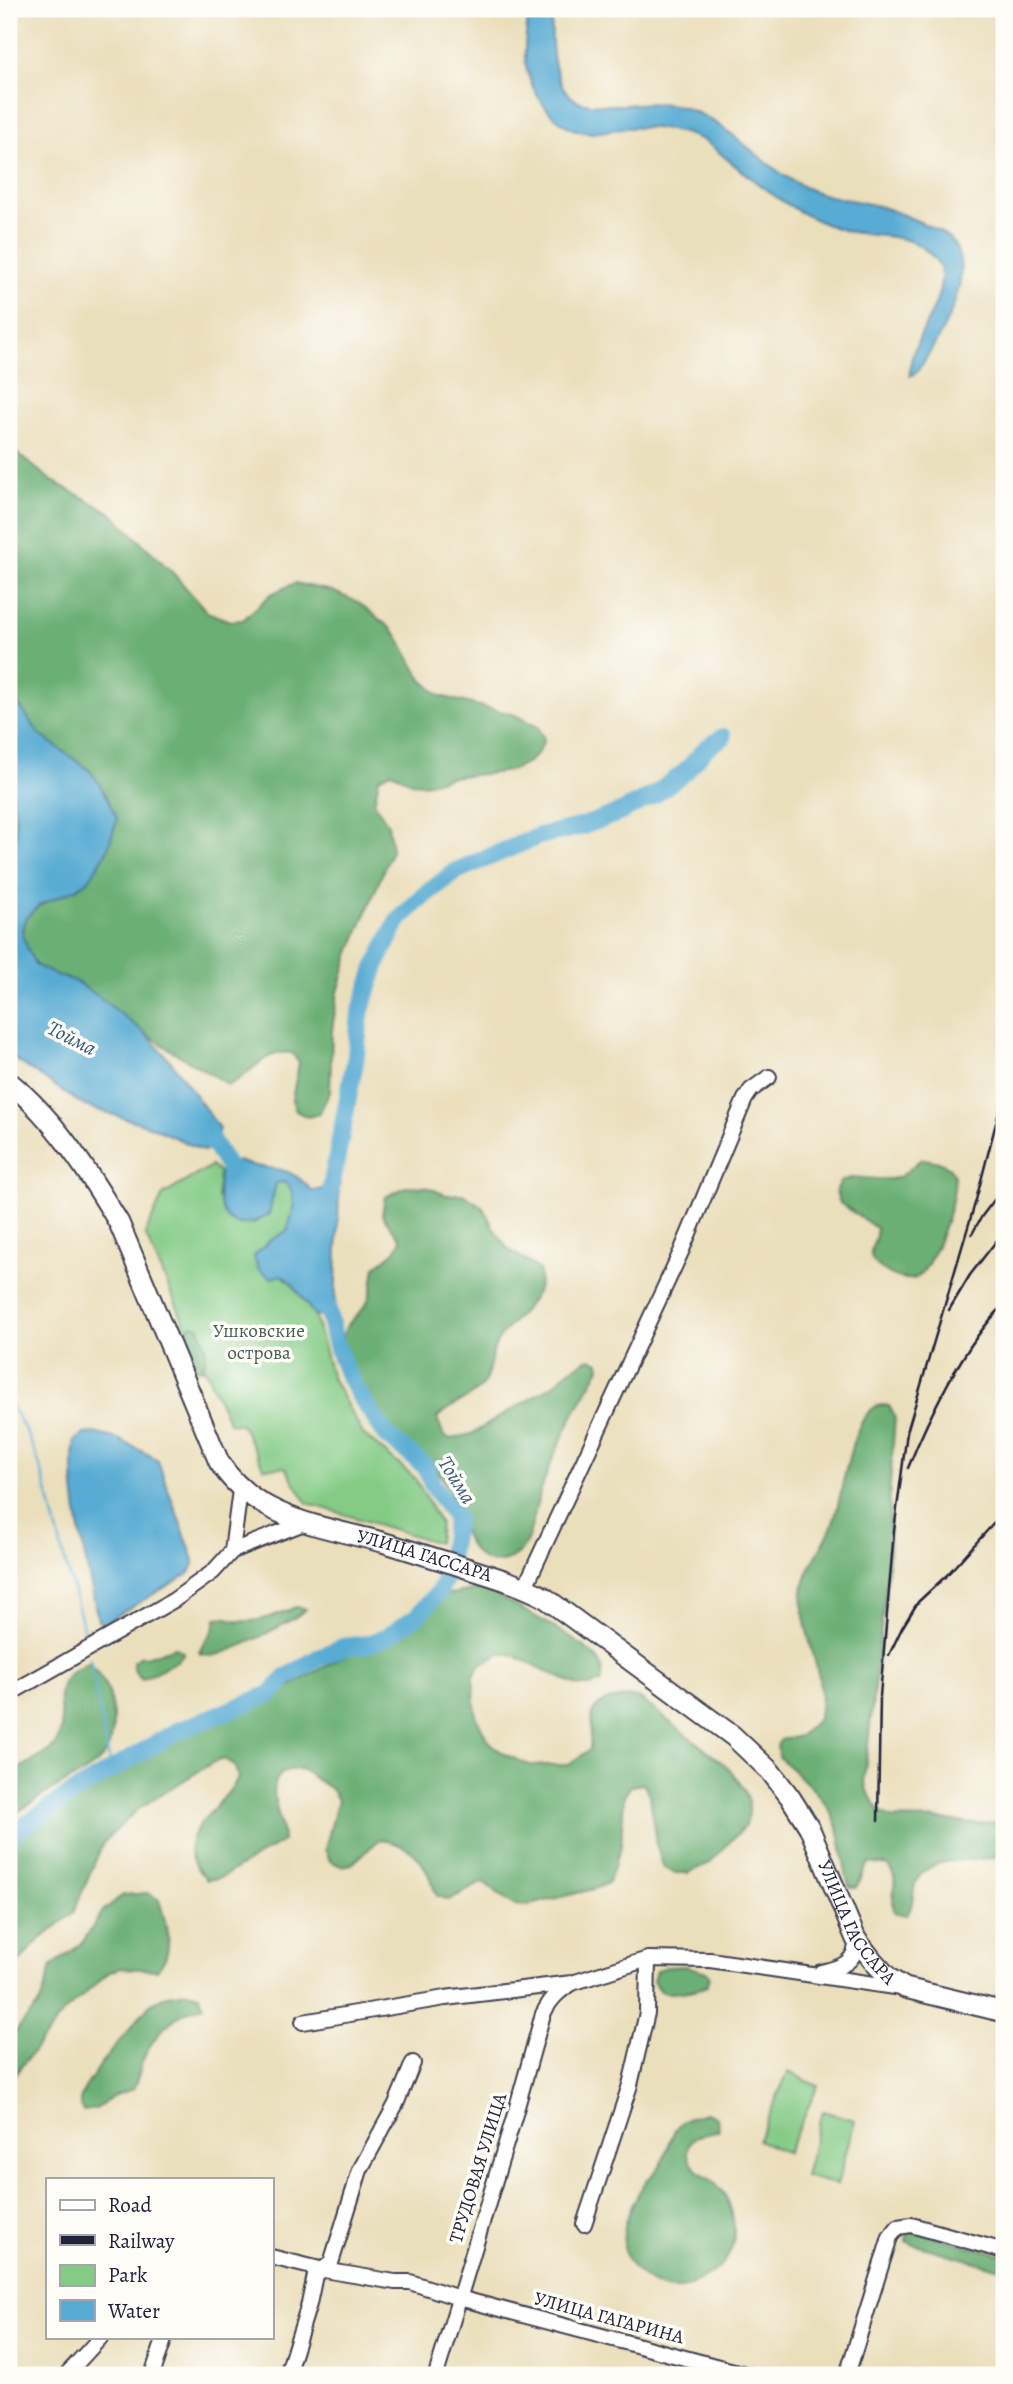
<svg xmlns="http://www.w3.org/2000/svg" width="1013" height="2384" font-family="Alegreya,serif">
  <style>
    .green { fill: #84cb86; stroke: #537660; stroke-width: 2 }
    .forest { fill: #6baf73; stroke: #466857; stroke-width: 2 }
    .water { fill: #58acd3; stroke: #3d6787; stroke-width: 2 }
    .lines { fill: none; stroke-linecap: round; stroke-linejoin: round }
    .stream { stroke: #58acd3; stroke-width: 2.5 }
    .river { stroke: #58acd3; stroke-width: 18 }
    .minor-casing { stroke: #403e4e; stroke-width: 18 }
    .major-casing { stroke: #403e4e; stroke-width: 23 }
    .minor { stroke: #fff; stroke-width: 14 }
    .major { stroke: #fff; stroke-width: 19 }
    .rail { stroke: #22223b; stroke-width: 2.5 }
    .labels { text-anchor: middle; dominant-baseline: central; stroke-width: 7; stroke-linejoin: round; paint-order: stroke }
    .park-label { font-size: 19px; fill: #445d55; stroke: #fdfcf7 }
    .street-label { font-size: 19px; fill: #22223b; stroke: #fdfcf7 }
    .water-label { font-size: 21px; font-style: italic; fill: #385978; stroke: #fdfcf7 }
  </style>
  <rect width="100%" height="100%" fill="#fdfcf7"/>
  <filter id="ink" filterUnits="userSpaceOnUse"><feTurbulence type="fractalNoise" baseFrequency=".0143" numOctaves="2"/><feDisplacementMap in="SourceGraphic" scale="14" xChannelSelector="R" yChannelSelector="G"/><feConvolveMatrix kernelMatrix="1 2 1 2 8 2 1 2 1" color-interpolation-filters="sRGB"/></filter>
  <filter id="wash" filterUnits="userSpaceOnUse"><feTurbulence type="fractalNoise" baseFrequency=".00686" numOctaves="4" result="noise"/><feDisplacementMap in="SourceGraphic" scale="28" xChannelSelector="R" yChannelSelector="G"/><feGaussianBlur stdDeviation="1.57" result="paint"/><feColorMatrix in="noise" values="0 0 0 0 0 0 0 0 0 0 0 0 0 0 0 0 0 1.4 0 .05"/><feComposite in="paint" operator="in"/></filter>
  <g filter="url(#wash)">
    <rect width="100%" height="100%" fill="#eadfbb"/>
    <g class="green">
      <path d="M211 1166 219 1173 217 1197 252 1224 268 1214 276 1182H284C301 1195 292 1213 287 1231L269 1241 282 1274 293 1285 315 1316 332 1378 363 1434 415 1478 440 1524 438 1543 307 1503 285 1467 264 1468 241 1424 229 1423 145 1234 163 1195Z"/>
      <polygon points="788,2072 818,2086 787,2153 758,2140"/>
      <polygon points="822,2111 855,2120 837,2185 805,2176"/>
    </g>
    <g class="forest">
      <path d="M9 447 52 481 110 512 173 573 207 612 230 621 243 620 271 594 295 583 332 591 358 602 388 626 397 635 422 680 440 696 515 715 538 727 544 739C533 779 485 772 451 777 439 779 427 786 414 783 406 781 400 774 390 772L379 778 374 803 388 824 392 850 349 955 338 992 332 1030 330 1092 319 1114 308 1117 296 1111 292 1100 299 1063 292 1053C263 1049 253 1075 228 1085 200 1067 170 1051 142 1031 122 1017 104 1000 83 986 69 977 48 976 35 964 23 953 19 928 29 915 36 906 45 903 54 898 96 875 105 863 117 818L99 783 88 769 40 735 9 691Z"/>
      <path d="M9 784C20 807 19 848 9 871Z"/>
      <path d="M923 1159C933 1160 946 1162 952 1171 963 1187 933 1264 919 1276 907 1286 878 1270 872 1259 867 1249 879 1239 876 1228L840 1203 836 1191 841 1181C860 1173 877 1183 896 1178 908 1175 912 1163 923 1159Z"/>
      <path d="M408 1186 427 1187 446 1195 463 1194 483 1207 493 1227 507 1248 539 1269C547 1301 507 1319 495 1346 489 1359 491 1375 481 1387 469 1400 449 1405 437 1418L444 1436 451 1439 471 1434 555 1384 569 1370 587 1360 593 1359 599 1362 600 1368C576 1408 554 1449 540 1493 535 1508 530 1544 519 1553 509 1562 492 1567 480 1557 458 1539 462 1508 447 1486 442 1478 438 1470 432 1464 419 1451 403 1442 391 1430 376 1414 346 1368 343 1347 339 1320 362 1319 369 1298 373 1289 373 1277 375 1267L395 1251 401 1240 382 1215 385 1197Z"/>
      <path d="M192 1325 198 1327C206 1341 209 1355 202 1369L193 1367 182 1342 184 1332Z"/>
      <path d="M882 1405 889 1406 895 1417 890 1485 889 1559 864 1779 867 1791 880 1812 891 1818 943 1820 976 1824 1004 1821V1853C980 1866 944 1852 921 1874 910 1885 916 1903 907 1915L895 1913C888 1898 902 1878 888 1866L870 1863C861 1870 863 1881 855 1888L849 1886C842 1865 844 1843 836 1823 826 1796 799 1777 779 1757L777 1745 781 1740 800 1736 818 1719C830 1676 799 1634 803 1592 805 1568 825 1546 833 1523 843 1498 850 1408 882 1405Z"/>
      <path d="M481 1589 493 1593C514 1605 589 1644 599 1661 604 1669 603 1674 601 1682L590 1686H578L511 1654H499L478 1667 473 1679 476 1716 487 1739 496 1748 506 1755 530 1765H569L590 1749C591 1738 590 1724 593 1714 598 1697 624 1696 639 1698L729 1768 744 1789 749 1801V1814L745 1826 710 1863 688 1873H675L664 1868 656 1845 650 1794 643 1784 631 1786 624 1796 621 1847 608 1883 597 1888 526 1906 514 1905 483 1882 449 1900 437 1896C425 1864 417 1844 379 1840L352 1864 341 1866 330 1861 325 1849 338 1800 331 1789 301 1769C296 1769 288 1769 284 1772 262 1784 284 1821 283 1841L220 1878 207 1880C162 1836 218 1816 238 1778L235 1766 224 1759 212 1763 138 1809 103 1843 73 1913 35 1944 9 1974V1849L16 1840 156 1744 204 1722 245 1712 347 1654 384 1645 407 1631 443 1595Z"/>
      <path d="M296 1607 306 1609C292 1622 230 1654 210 1656 207 1656 203 1654 199 1653 204 1639 216 1633 216 1618 228 1616 228 1619 239 1621 258 1623 279 1614 296 1607Z"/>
      <polygon points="175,1647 184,1653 177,1661 142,1679 135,1672 133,1662 141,1656 146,1657"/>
      <path d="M88 1663C115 1682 124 1742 96 1764 86 1773 71 1779 59 1786 42 1795 25 1807 9 1818V1774C22 1766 41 1758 52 1748 78 1721 35 1685 88 1663Z"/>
      <path d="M148 1893 159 1900C166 1924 177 1950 157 1970L120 1968 108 1973 63 2013 9 2082V2039L40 2003 52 1966 82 1943 103 1911 123 1895Z"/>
      <path d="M686 1966 707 1972 710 1977 707 1986C698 1990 668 1996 660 1991 658 1989 655 1984 653 1981L656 1971 666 1967Z"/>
      <path d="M187 1992 199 1995 204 2006C178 2012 159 2028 146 2053 140 2064 139 2078 133 2089L115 2095 96 2109 83 2111 80 2106V2100L85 2088 103 2061 150 2004 167 1995Z"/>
      <path d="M706 2113 717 2118 719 2130C706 2134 688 2134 688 2152 688 2169 709 2176 719 2187 735 2206 740 2240 725 2261 717 2271 701 2280 690 2285 676 2292 662 2289 650 2281 645 2277 637 2273 633 2268 612 2241 630 2204 647 2180 652 2175 658 2171 661 2164 676 2135 667 2121 706 2113Z"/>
      <polygon points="912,2230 1004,2255 1004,2270 912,2244 906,2241 907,2235"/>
    </g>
    <g class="water">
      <path d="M530 9H552C551 36 549 87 578 101 588 106 609 105 620 105 643 104 666 100 688 109 733 125 763 168 806 188 829 199 854 199 878 206 893 210 940 229 950 239 981 274 937 343 916 373L910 376C907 344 943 309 941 275 941 266 938 262 932 256 909 230 874 239 843 230 789 215 748 175 705 141 681 130 653 126 626 128 612 129 597 135 583 132 570 130 556 120 548 110 520 77 522 49 530 9Z"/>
      <polygon points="9,691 40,735 88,769 99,783 117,818 107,851 89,880 76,889 39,905 28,916 22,928 24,940 35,965 58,976 73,980 98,996 145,1033 172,1063 219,1128 215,1144 204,1151 150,1126 85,1106 16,1060 9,1052 9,871 12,863 16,833 15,808 9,784"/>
      <path d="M238 1161C270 1174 285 1159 312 1191L331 1187 339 1190 335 1311 315 1316 293 1285 282 1275 272 1278 258 1269 254 1256 269 1241 287 1231C292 1213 301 1195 284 1182L276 1183 269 1214C225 1240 216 1211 219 1173Z"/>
      <path d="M94 1433 118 1439 157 1459 194 1560V1565L188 1574 104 1623 98 1621C89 1570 66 1489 75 1440L84 1434Z"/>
    </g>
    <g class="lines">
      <g class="stream">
        <path d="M9 1404C40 1445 48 1497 61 1546 69 1578 80 1609 86 1641"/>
        <polyline points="90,1659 111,1771"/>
      </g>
      <g class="river">
        <polyline points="203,1126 234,1177 245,1176"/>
        <polyline points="327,1209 356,1056 360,1013 377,963 397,922 422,897 456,871 539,836 583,826 621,812 657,793 686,771 706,748 723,737"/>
        <polyline points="9,1841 17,1831 63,1799 177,1731 270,1694 287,1677 318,1658 343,1647 368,1644 386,1637 416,1617 439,1592 446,1576 456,1519 432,1484 426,1467 387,1436 359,1395 347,1373 335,1342 324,1293"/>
      </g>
    </g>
  </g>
  <g filter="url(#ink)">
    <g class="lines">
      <defs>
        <g id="minor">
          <polyline points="232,1551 240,1490"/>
          <polyline points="525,1587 681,1252 745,1099 751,1090 769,1077"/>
          <polyline points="9,1694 174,1600 213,1572 232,1551 304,1523"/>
          <path d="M821 1972C840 1968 858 1962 856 1939"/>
          <polyline points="303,2022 445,1998 572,1983 648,1959 710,1960 901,1988"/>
          <polyline points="584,2224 630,2085 647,2013 648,1959"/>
          <polyline points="271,2257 324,2270 395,2282 410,2282 459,2298 749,2375"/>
          <polyline points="66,2375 101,2337"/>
          <polyline points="152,2375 165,2337"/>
          <polyline points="287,2375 309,2304 315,2275 331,2263 360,2170 396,2104 413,2063"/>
          <path d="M436 2375 515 2114 543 2014C550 2000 557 1992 571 1984"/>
          <polyline points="847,2375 890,2237 898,2227 911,2225 1004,2251"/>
        </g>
        <g id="major">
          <path id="s1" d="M9 1082C55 1119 89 1173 119 1223L219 1462C255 1519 322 1526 382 1542 406 1549 430 1557 454 1564 484 1574 516 1582 544 1597L733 1736 770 1771 790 1797 809 1827 856 1939 874 1962 889 1978 905 1988 1004 2012"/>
        </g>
      </defs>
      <use href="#minor" class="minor-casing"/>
      <use href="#major" class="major-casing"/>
      <use href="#minor" class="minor"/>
      <use href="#major" class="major"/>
      <g class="rail">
        <polyline points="972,1234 982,1216 1004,1187"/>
        <polyline points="949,1310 970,1275 1004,1231"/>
        <path d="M908 1468C928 1418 965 1342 1004 1305"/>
        <polyline points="889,1655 902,1628 918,1602 947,1575 995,1522"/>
        <polyline points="878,1821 880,1696 894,1531 907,1432 976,1200 1004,1092"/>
      </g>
    </g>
  </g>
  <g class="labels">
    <g class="park-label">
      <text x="259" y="1331">Ушковские<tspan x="259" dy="22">острова</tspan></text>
    </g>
    <g class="street-label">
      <text stroke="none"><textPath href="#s1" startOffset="670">УЛИЦА ГАССАРА</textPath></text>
      <text stroke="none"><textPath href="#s1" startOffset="1258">УЛИЦА ГАССАРА</textPath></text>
      <text transform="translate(478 2168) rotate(-73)">ТРУДОВАЯ УЛИЦА</text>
      <text transform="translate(609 2318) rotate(15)">УЛИЦА ГАГАРИНА</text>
    </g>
    <g class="water-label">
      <text transform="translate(72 1038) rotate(27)">Тойма</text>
      <text transform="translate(457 1480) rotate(58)">Тойма</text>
    </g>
  </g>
  <rect width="1013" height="2384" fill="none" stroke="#fdfcf7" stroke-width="35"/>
  <rect x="46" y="2178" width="228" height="161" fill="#fdfcf7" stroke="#a5a5ac" stroke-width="2"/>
  <rect x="60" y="2200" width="35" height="10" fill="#ffffff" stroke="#a5a5ac" stroke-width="2"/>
  <text x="108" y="2212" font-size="21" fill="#22223b">Road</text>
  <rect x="60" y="2235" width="35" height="10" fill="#22223b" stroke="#a5a5ac" stroke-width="2"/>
  <text x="108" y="2248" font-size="21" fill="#22223b">Railway</text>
  <rect x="60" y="2265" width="35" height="21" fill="#84cb86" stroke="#a5a5ac" stroke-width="2"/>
  <text x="108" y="2282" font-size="21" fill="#22223b">Park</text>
  <rect x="60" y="2300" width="35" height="21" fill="#58acd3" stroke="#a5a5ac" stroke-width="2"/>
  <text x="108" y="2318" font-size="21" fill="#22223b">Water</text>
</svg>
